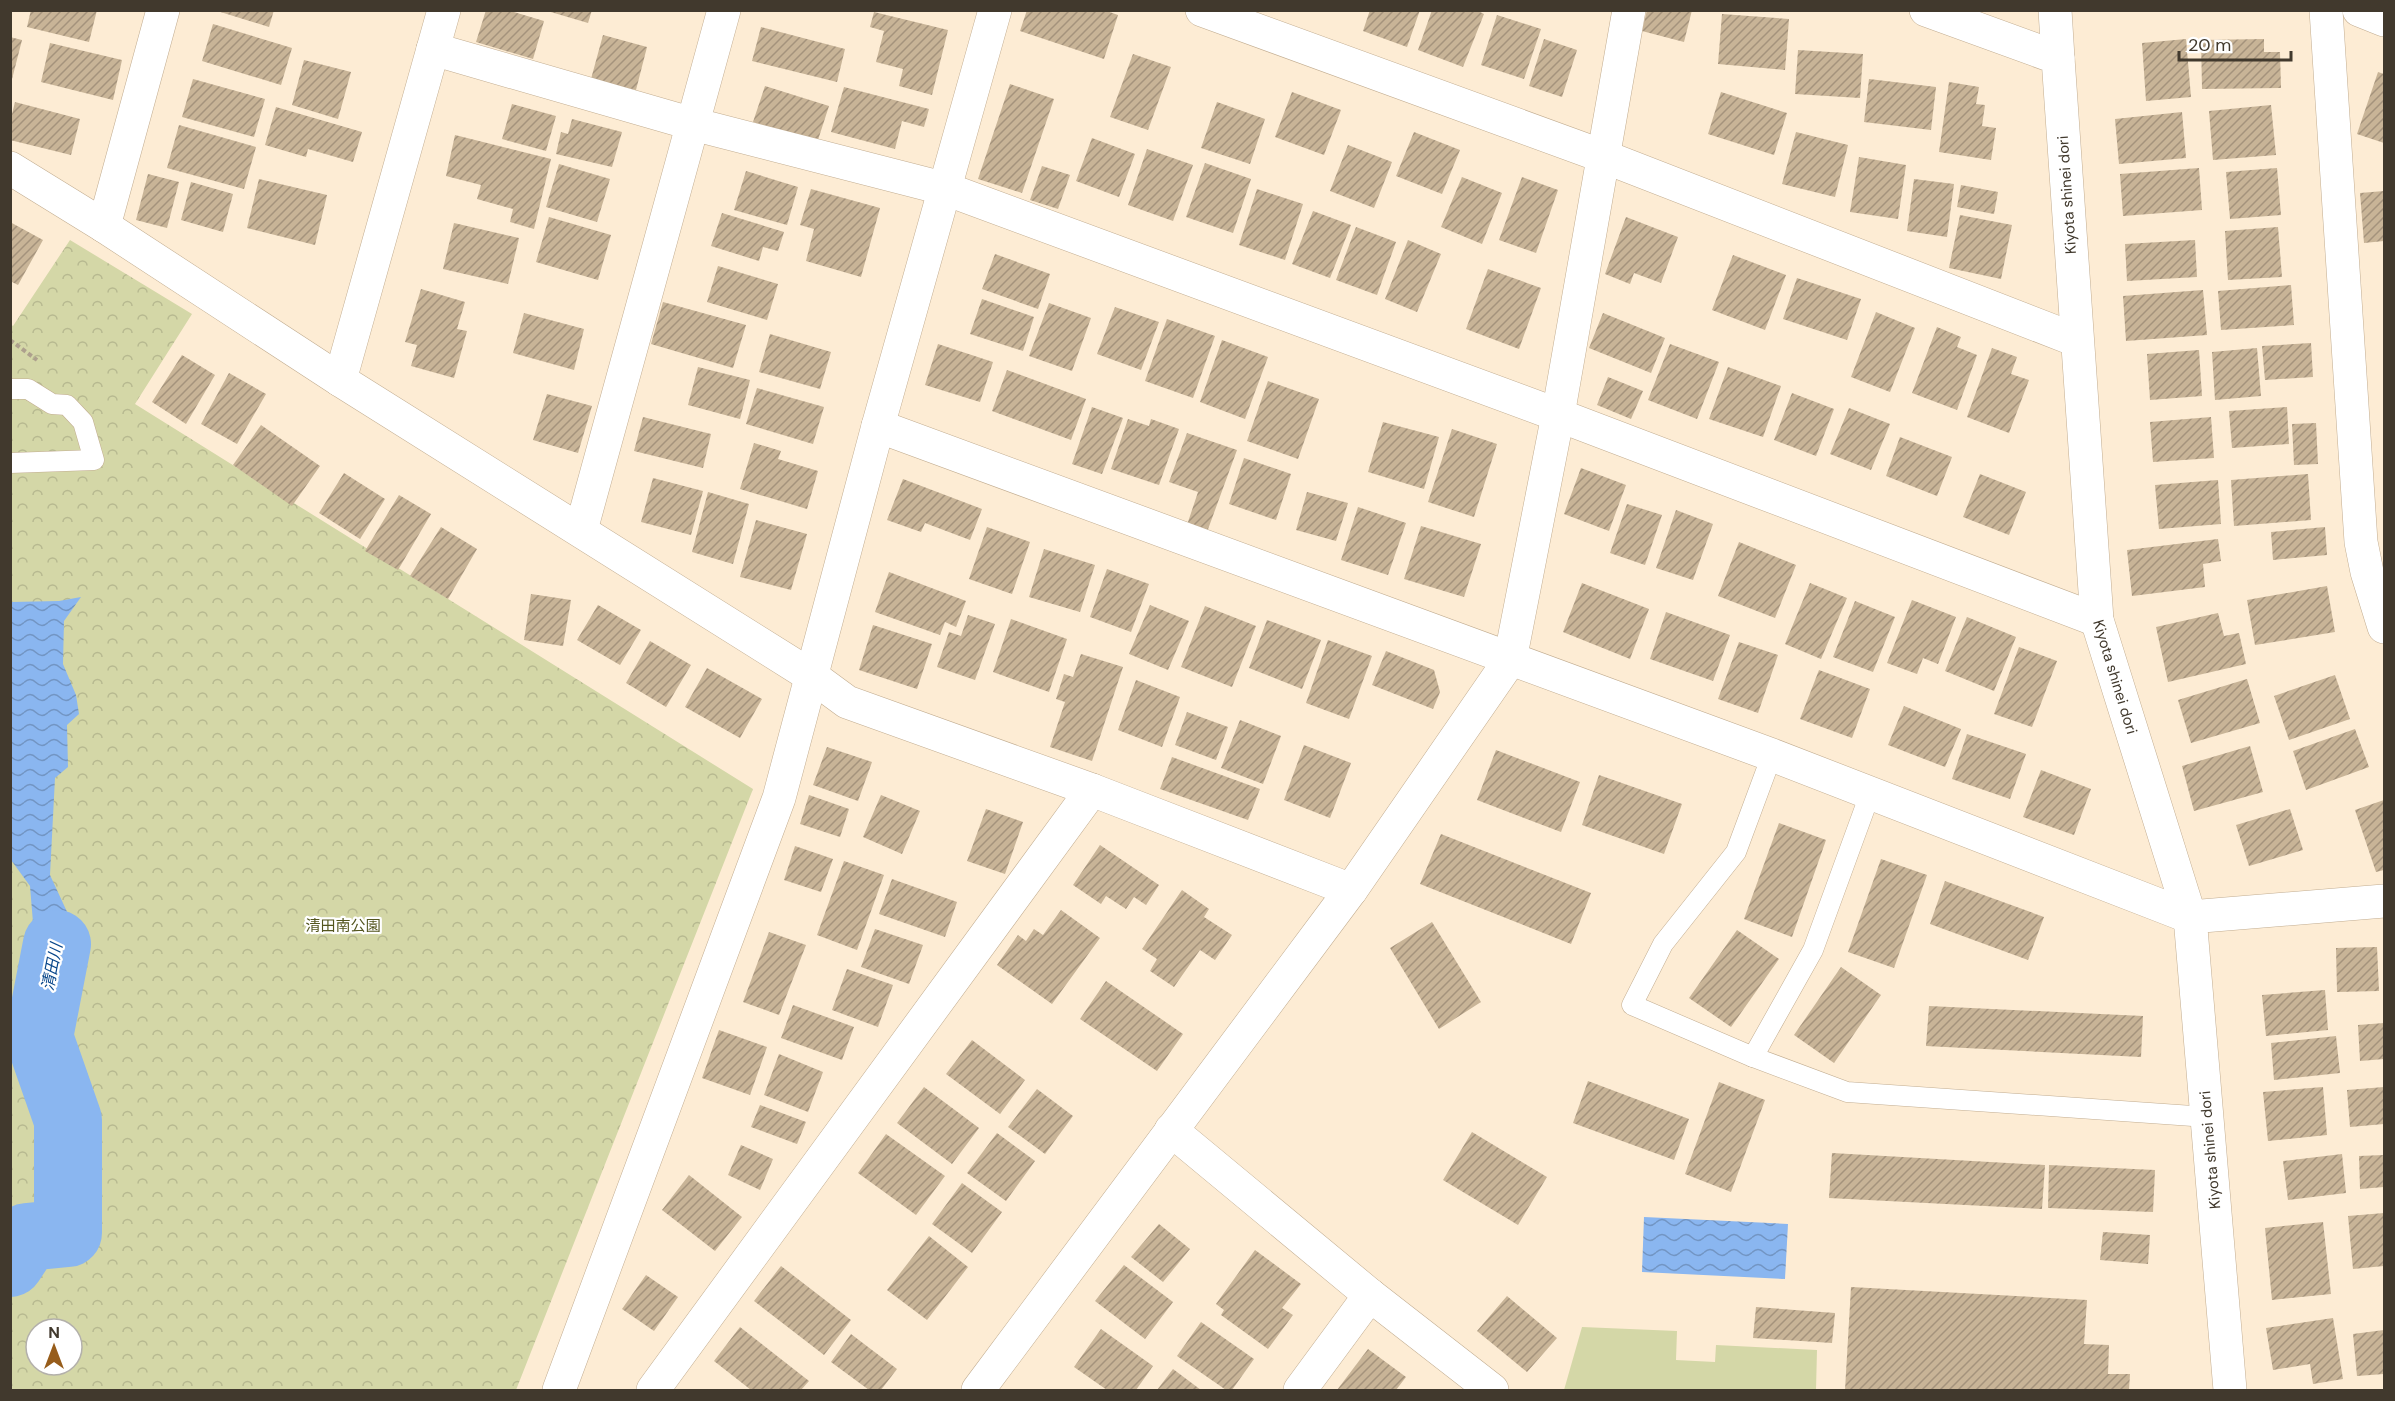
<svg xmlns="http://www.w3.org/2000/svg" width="2395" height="1401" font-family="'DM Sans','Noto Sans JP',sans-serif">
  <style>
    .grass { fill: #d4d7a7 }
    .park { fill: url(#park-crowns); fill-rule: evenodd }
    .water { fill: url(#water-waves) }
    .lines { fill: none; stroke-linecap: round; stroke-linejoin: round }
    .river { stroke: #8ab6f0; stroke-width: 68 }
    .building { fill: url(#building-hatch) }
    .lane-casing { stroke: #c2ad91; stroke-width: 21 }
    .street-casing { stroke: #c2ad91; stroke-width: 34 }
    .secondary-casing { stroke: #c2ad91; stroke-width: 34 }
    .path { stroke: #ada08d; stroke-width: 4; stroke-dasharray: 4.5 3; stroke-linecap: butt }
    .lane { stroke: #fff; stroke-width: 20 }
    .street { stroke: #fff; stroke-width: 33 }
    .secondary { stroke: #fff; stroke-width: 33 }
    .labels { text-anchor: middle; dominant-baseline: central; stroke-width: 4.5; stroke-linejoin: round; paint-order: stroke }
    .street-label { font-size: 15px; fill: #41392d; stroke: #fff }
    .park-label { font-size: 15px; fill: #53551e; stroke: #fff }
    .water-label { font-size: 16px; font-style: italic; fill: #08468a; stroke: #fff }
  </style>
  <defs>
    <pattern id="park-crowns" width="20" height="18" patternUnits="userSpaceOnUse" patternTransform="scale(1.5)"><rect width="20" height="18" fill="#d4d7a7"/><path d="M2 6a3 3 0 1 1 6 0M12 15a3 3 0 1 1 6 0" fill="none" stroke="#b7b990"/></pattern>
    <pattern id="water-waves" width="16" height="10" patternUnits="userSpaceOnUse" patternTransform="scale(1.5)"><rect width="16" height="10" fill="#8ab6f0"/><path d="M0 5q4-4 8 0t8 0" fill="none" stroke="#7295c3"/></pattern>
    <pattern id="building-hatch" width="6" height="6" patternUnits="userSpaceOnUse" patternTransform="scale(1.5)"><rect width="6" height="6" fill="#c8b497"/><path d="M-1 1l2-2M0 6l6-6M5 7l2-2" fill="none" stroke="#a4937c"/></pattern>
  </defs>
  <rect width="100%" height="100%" fill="#fdecd4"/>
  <polygon class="grass" points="1582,1327 1677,1331 1676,1360 1715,1362 1716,1345 1817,1350 1816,1390 1564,1390"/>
  <path class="park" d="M70 240 192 314 135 404 753 789 516 1390H11L10 324 13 326ZM36 1329H72V1365H36Z"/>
  <g class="water">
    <polygon points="81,597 64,621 63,664 76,695 79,714 67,725 68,767 55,778 50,875 75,929 66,957 65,1002 39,1037 31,1017 38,984 30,886 11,860 11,602 59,601"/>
    <polygon points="1644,1217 1788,1224 1785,1279 1642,1272"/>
  </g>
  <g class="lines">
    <polyline class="river" points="10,1263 27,1237 68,1233 68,1120 39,1037 57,944"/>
  </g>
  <g class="building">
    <polygon points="31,10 97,10 89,42 27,27"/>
    <polygon points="214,10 274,10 269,27"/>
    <polygon points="486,10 507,10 544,21 533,59 476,42"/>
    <polygon points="544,10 592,10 588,23"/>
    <polygon points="1027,10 1104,10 1118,15 1104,59 1020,31"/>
    <polygon points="1370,10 1420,10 1407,47 1363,31"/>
    <polygon points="1432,10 1476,10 1484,14 1463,67 1418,50"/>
    <polygon points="1647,10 1692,10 1684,42 1642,31"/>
    <polygon points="874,12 948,30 932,95 899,86 903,69 876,62 884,31 870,27"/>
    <polygon points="1722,14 1789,19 1785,70 1718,64"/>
    <polygon points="1497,15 1541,29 1524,79 1481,65"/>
    <polygon points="213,24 292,48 281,85 202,61"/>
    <polygon points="761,27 845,49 837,82 752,61"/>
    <polygon points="603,35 647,47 636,90 591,79"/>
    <polygon points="10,37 22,40 11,83 10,83"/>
    <polygon points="1544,39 1577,50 1562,97 1529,86"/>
    <polygon points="2186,39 2191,97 2146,101 2142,43"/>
    <polygon points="2264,39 2264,52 2280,52 2281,88 2202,89 2201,40"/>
    <polygon points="50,43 122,60 113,100 41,82"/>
    <polygon points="1798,50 1863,54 1860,98 1795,94"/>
    <polygon points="1133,54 1171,67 1148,130 1110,117"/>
    <polygon points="304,60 351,72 338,119 292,105"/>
    <polygon points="2378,72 2384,74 2384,143 2357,134"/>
    <polygon points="193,79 265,99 254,137 182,117"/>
    <polygon points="1869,79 1936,87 1931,130 1864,122"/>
    <polygon points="1949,82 1979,87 1976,104 1985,105 1982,126 1996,128 1991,160 1939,152"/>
    <polygon points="1010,84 1054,99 1022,193 978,179"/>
    <polygon points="765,86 829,106 817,143 753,122"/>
    <polygon points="844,87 929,109 924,127 902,121 895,149 831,132"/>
    <polygon points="1292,92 1341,110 1324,155 1275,137"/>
    <polygon points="1721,92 1787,113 1774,155 1708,134"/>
    <polygon points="15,102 80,119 71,155 10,140 10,122"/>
    <polygon points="1217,102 1265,119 1250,164 1201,148"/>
    <polygon points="512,104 556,116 546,151 502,139"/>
    <polygon points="2271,105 2276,155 2213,160 2209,111"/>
    <polygon points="276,107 362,132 353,162 308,149 306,157 265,145"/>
    <polygon points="2182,112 2186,158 2119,164 2115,119"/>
    <polygon points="572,119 622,132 612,167 556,154 561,132 568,134"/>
    <polygon points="179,125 256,147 244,189 167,168"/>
    <polygon points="1414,132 1460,150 1442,194 1396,176"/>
    <polygon points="1796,132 1848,145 1835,197 1782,184"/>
    <polygon points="455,135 551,159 534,229 510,222 513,209 477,199 481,185 446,176"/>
    <polygon points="1092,138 1135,154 1119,197 1076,181"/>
    <polygon points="1348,145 1392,162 1374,208 1330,191"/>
    <polygon points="1147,149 1193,165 1173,221 1128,205"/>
    <polygon points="1859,157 1906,165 1898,219 1850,212"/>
    <polygon points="1205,163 1251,179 1233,233 1186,217"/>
    <polygon points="559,164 610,179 597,222 546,207"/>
    <polygon points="1042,166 1070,175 1058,209 1030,200"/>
    <polygon points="2199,168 2202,210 2123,216 2120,174"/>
    <polygon points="2277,168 2281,215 2230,219 2226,172"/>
    <polygon points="746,171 798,187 787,225 734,210"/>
    <polygon points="148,174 179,182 167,228 136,220"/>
    <polygon points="1462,177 1502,193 1482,244 1441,227"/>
    <polygon points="1522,177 1558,190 1536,253 1499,240"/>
    <polygon points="259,179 327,195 315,245 247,228"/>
    <polygon points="1914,179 1954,184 1947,237 1907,231"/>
    <polygon points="191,182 233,194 223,232 181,220"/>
    <polygon points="1961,185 1998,192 1994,214 1957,207"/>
    <polygon points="811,189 880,208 861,277 806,261 814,229 800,225"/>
    <polygon points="1257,189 1303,204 1285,260 1239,245"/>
    <polygon points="2384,191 2384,241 2364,243 2360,193"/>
    <polygon points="1313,211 1351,225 1330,278 1292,264"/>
    <polygon points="722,213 784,232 778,251 763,247 759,261 711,246"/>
    <polygon points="1960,215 2012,225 2001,279 1949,268"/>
    <polygon points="549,217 611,235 598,280 536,262"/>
    <polygon points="1626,217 1678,237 1661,283 1634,273 1630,284 1605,274"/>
    <polygon points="10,222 43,240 18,285 10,281"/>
    <polygon points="454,223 519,238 508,284 443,269"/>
    <polygon points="1356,227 1396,242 1377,295 1336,280"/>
    <polygon points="2278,227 2282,277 2228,280 2225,231"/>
    <polygon points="1408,240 1441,254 1417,312 1385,299"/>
    <polygon points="2195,240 2197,277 2127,281 2125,244"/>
    <polygon points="995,254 1050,274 1038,309 982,289"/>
    <polygon points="1733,255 1786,275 1765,330 1712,310"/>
    <polygon points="718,266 778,284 767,320 707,302"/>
    <polygon points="1488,269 1541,288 1519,349 1466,329"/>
    <polygon points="1797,278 1861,299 1847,340 1783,319"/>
    <polygon points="2291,285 2294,325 2221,330 2218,291"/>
    <polygon points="421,289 465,302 457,329 467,331 454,378 411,366 417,345 405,342"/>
    <polygon points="2203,290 2207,335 2126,341 2123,296"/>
    <polygon points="982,299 1034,317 1023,351 970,334"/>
    <polygon points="663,302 746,325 733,368 651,344"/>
    <polygon points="1049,303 1091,318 1072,371 1029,356"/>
    <polygon points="1115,307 1159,322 1141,370 1097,354"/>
    <polygon points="1876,312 1915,328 1890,392 1851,377"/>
    <polygon points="524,313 584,329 574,370 513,353"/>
    <polygon points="1603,313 1665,338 1651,373 1589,348"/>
    <polygon points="1167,319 1215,336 1193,398 1145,381"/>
    <polygon points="1937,327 1961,337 1957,347 1977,355 1957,410 1912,393"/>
    <polygon points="770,334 831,352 820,389 759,372"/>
    <polygon points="1222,340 1268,357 1245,419 1200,402"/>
    <polygon points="2311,343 2313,377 2265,380 2262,346"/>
    <polygon points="938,344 993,362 980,402 925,385"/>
    <polygon points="1670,344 1719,362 1697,419 1648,400"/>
    <polygon points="1992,348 2017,357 2011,374 2029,380 2009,433 1967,417"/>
    <polygon points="2257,348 2261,396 2215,400 2212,352"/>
    <polygon points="2199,350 2202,396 2150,400 2147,354"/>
    <polygon points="182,355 215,375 186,424 152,402"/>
    <polygon points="698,367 750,380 740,419 688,405"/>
    <polygon points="1728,367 1781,386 1763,437 1709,419"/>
    <polygon points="1007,370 1086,399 1071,440 992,411"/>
    <polygon points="229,373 266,394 237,444 201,424"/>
    <polygon points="1608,377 1643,391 1631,419 1597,405"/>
    <polygon points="1268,381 1319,399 1298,459 1247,441"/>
    <polygon points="757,388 824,407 813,444 746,424"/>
    <polygon points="1792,393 1834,409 1816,456 1774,440"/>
    <polygon points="547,394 592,406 578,453 533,440"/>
    <polygon points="1092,407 1123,418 1102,474 1072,464"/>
    <polygon points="2287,407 2289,444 2232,448 2229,411"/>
    <polygon points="1849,408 1890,424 1871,470 1830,454"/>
    <polygon points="643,417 711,434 703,468 634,451"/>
    <polygon points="2211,417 2214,458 2153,462 2150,422"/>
    <polygon points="1128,419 1149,426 1151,419 1179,429 1159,485 1111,469"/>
    <polygon points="1383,422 1439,437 1424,489 1368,472"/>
    <polygon points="2316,423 2318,464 2294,465 2292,424"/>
    <polygon points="261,425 320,466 292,506 233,465"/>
    <polygon points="1452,429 1497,444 1474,517 1428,502"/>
    <polygon points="1187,433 1237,450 1207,532 1187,525 1198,492 1169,482"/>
    <polygon points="1900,437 1952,457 1937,496 1886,476"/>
    <polygon points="754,443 781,451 778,459 818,471 807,509 740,489"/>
    <polygon points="1244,458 1291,474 1276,520 1229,504"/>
    <polygon points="1581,468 1626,485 1609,531 1564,514"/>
    <polygon points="344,473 385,499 360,539 319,513"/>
    <polygon points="1980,474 2026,492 2009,535 1963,517"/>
    <polygon points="2308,474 2311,520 2234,526 2231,480"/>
    <polygon points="653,478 703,491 691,535 641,522"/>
    <polygon points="903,479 982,509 970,540 925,523 921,532 887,520"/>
    <polygon points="2218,480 2221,524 2159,529 2155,485"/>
    <polygon points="708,492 749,504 733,564 692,552"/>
    <polygon points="1307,492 1348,503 1336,541 1296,530"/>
    <polygon points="399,495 431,514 398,570 365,551"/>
    <polygon points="1627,504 1662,515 1645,565 1610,553"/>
    <polygon points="1358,507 1406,523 1388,575 1341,560"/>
    <polygon points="1676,510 1713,524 1693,580 1656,568"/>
    <polygon points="756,520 807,534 791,590 740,577"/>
    <polygon points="1421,526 1481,544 1464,597 1404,579"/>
    <polygon points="441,527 477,549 448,599 410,576"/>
    <polygon points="987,527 1030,542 1012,594 969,579"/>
    <polygon points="2325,527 2327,555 2273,560 2271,532"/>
    <polygon points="2218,539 2221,561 2203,564 2205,587 2132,596 2127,550"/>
    <polygon points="1739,542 1796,565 1775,618 1718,596"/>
    <polygon points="1044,549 1095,565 1080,612 1029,597"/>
    <polygon points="1107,569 1149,584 1131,632 1090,617"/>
    <polygon points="889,572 966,601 956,627 945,622 940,635 875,612"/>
    <polygon points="1582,583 1649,609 1630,659 1563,632"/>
    <polygon points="1810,583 1847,598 1821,659 1785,644"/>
    <polygon points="2327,586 2335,632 2255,645 2247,600"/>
    <polygon points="531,594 571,600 563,646 524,640"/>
    <polygon points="1912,600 1956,617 1938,664 1923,658 1917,674 1887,663"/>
    <polygon points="1855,601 1895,617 1873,672 1833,657"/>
    <polygon points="598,605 641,630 620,665 577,640"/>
    <polygon points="1150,605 1189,621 1168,670 1129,654"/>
    <polygon points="1205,606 1256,626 1232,687 1181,667"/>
    <polygon points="1666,612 1730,635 1713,681 1650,659"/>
    <polygon points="2218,613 2224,636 2239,633 2246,664 2168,682 2156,627"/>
    <polygon points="968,615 995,624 975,680 937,667 949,632 961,636"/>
    <polygon points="1967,617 2016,637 1994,691 1945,671"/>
    <polygon points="1011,619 1067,639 1049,692 993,672"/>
    <polygon points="1267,620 1321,640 1302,689 1249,668"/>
    <polygon points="873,625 932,644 917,689 859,670"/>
    <polygon points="1328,640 1372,656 1349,719 1306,703"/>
    <polygon points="650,641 691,665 666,707 626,683"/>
    <polygon points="1739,642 1778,655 1758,713 1718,699"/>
    <polygon points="2019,647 2057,661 2032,727 1994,714"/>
    <polygon points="1386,651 1434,670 1440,692 1433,709 1372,685"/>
    <polygon points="1081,654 1123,667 1092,761 1050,747 1065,702 1056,699 1064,674 1073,677"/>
    <polygon points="707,668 762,699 740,738 685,707"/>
    <polygon points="1819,670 1870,689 1852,738 1800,719"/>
    <polygon points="2335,675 2350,719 2289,740 2274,696"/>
    <polygon points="2247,679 2260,723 2191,743 2178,700"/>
    <polygon points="1136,680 1180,697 1162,747 1118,730"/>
    <polygon points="1904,706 1961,729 1945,767 1888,745"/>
    <polygon points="1187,712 1228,727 1216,760 1175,745"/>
    <polygon points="1240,720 1281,736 1263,784 1221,768"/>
    <polygon points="2355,729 2369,767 2306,790 2293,751"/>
    <polygon points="1967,734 2026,754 2010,799 1952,779"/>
    <polygon points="1304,745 1351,763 1330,818 1284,800"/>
    <polygon points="2250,746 2263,792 2194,811 2182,766"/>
    <polygon points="827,747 872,762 858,801 813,785"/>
    <polygon points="1496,750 1580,782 1561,832 1477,800"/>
    <polygon points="1172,757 1260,789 1248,820 1160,789"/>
    <polygon points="2041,770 2091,789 2074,835 2023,817"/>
    <polygon points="1599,775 1682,804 1664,854 1582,825"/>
    <polygon points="809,795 849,809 840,837 800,824"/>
    <polygon points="881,795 920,811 902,854 863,837"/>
    <polygon points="2384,800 2384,870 2376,872 2355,810"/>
    <polygon points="986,809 1023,822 1005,874 967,861"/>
    <polygon points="2290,809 2303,850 2249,866 2236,825"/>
    <polygon points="1779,823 1826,840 1792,937 1744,919"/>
    <polygon points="1441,834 1591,893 1571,944 1420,884"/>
    <polygon points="1100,845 1159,885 1146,905 1134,897 1126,909 1106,896 1101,904 1073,885"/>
    <polygon points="795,846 833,859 821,892 784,880"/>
    <polygon points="1881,859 1927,875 1894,968 1848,952"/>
    <polygon points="844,861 884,875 857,950 817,935"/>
    <polygon points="892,879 957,902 945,937 879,914"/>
    <polygon points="1945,881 2044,917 2028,960 1930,924"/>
    <polygon points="1182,890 1209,909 1204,917 1232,935 1215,960 1200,950 1174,987 1150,971 1157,959 1142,949"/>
    <polygon points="1061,910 1100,938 1052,1004 997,965 1018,935 1026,941 1034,929 1043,935"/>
    <polygon points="1432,922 1481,1002 1439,1029 1390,948"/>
    <polygon points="875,929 923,945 909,984 861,967"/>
    <polygon points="1737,930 1779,959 1731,1027 1689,998"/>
    <polygon points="769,932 806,945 779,1015 743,1002"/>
    <polygon points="2377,947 2379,991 2337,992 2336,948"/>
    <polygon points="1841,967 1881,995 1834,1063 1794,1035"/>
    <polygon points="847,969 893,985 878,1027 832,1010"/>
    <polygon points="1106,981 1183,1034 1157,1071 1080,1019"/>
    <polygon points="2325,990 2328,1030 2266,1036 2262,995"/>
    <polygon points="793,1005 854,1027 842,1060 781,1038"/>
    <polygon points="1929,1006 2143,1016 2141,1057 1926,1046"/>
    <polygon points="2384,1023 2384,1059 2360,1061 2358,1025"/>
    <polygon points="719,1030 767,1047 750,1095 702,1078"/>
    <polygon points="2336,1036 2340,1073 2274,1080 2271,1043"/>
    <polygon points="972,1040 1025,1080 1000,1114 946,1074"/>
    <polygon points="779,1054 823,1072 808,1112 764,1095"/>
    <polygon points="1588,1081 1689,1119 1674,1160 1573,1123"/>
    <polygon points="1719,1082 1765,1100 1731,1192 1685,1174"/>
    <polygon points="924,1087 979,1128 952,1164 897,1123"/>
    <polygon points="2323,1087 2327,1135 2268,1141 2263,1092"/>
    <polygon points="2384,1087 2384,1124 2350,1127 2347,1090"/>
    <polygon points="1037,1089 1073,1116 1045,1154 1008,1127"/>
    <polygon points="760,1105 806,1122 797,1144 751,1127"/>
    <polygon points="1472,1132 1547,1177 1518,1225 1443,1180"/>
    <polygon points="997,1133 1035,1161 1006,1201 967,1173"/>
    <polygon points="886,1134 945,1176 916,1215 858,1173"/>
    <polygon points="741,1145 773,1159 760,1190 728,1175"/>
    <polygon points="1832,1153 2045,1165 2042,1209 1829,1198"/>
    <polygon points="2342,1154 2346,1193 2288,1200 2283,1161"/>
    <polygon points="2384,1155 2384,1187 2360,1189 2359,1156"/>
    <polygon points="2049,1165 2155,1170 2153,1212 2048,1208"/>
    <polygon points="689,1175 742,1217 715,1251 662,1210"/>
    <polygon points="962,1183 1002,1212 972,1253 932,1224"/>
    <polygon points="2384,1213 2384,1266 2353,1269 2348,1216"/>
    <polygon points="2323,1222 2331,1294 2272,1300 2265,1228"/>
    <polygon points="1159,1224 1190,1249 1163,1282 1131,1257"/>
    <polygon points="2103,1232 2150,1235 2148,1264 2100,1260"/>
    <polygon points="929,1236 968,1267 927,1320 887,1290"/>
    <polygon points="1255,1250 1301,1284 1282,1308 1293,1315 1268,1349 1221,1315 1224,1310 1216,1304"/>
    <polygon points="1124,1265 1173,1302 1145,1339 1095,1301"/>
    <polygon points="781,1266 851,1320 824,1355 754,1301"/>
    <polygon points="646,1275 678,1297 654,1331 622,1309"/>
    <polygon points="1851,1287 2087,1300 2084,1344 2109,1345 2108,1374 2130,1374 2129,1390 1845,1390"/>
    <polygon points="1507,1296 1557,1338 1527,1372 1477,1331"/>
    <polygon points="1756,1307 1835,1313 1832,1343 1753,1338"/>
    <polygon points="2333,1318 2343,1379 2313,1384 2310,1364 2273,1370 2266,1328"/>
    <polygon points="1201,1322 1254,1359 1232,1390 1226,1390 1177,1356"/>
    <polygon points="740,1327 809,1381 801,1390 751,1390 714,1361"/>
    <polygon points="1101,1329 1153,1366 1136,1390 1107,1390 1074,1367"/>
    <polygon points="2384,1330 2384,1374 2357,1376 2353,1334"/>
    <polygon points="851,1334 897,1369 881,1390 869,1390 831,1362"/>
    <polygon points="1368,1349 1406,1377 1396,1390 1337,1390"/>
    <polygon points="1173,1369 1201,1390 1157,1390"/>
  </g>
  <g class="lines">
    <defs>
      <g id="lane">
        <polyline points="10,389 28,389 52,404 67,405 83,422 94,460 10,463"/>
        <polyline points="1772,755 1736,852 1663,944 1632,1005 1753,1057 1847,1092 2207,1117"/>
        <polyline points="1753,1057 1813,950 1870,794"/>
      </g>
      <g id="street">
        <polyline points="1202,10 1605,157 2076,340"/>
        <polyline points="2326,10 2361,542 2367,572 2384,627"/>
        <polyline points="2359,10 2384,20"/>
        <polyline points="433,49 693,124 946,189 1558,415 2097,620"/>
        <polyline points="10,168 104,226 340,380 813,677 847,702 1092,790 1351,890"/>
        <polyline points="104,226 163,10"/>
        <polyline points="340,380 444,10"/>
        <polyline points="878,426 1772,755 2190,917 2384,901"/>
        <polyline points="581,530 724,10"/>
        <polyline points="1171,1130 1370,1295 1492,1390"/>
        <polyline points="559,1390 779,798 878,426 995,10"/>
        <polyline points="653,1390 1092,790"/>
        <polyline points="978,1390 1351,890 1510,660 1558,415 1629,10"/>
        <polyline points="1300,1390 1370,1295"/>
      </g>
      <g id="secondary">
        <polyline points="1926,10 2058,58 2097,620 2190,917 2230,1390"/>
        <polyline points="2055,10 2058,58"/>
      </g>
    </defs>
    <use href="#lane" class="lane-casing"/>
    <use href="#street" class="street-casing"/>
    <use href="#secondary" class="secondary-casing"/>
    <polyline class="path" points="10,340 37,360"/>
    <use href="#lane" class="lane"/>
    <use href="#street" class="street"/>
    <use href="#secondary" class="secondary"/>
  </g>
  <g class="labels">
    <g class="street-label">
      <text transform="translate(2067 195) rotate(-94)">Kiyota shinei dori</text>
      <text transform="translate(2115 677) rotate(73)">Kiyota shinei dori</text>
      <text transform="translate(2210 1150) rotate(-95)">Kiyota shinei dori</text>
    </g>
    <g class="park-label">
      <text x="343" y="926">清田南公園</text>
    </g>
    <g class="water-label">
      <text transform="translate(52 967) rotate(-79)">清田川</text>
    </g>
  </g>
  <rect width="2395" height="1401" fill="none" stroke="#41392d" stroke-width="24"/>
  <g transform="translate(54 1347)"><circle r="28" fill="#ffffff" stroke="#b3b0ab" stroke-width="1.5"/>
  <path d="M0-4.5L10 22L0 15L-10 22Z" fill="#975d1b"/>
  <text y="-9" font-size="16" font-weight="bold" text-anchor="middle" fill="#41392d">N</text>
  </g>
  <path d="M2179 51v9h112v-9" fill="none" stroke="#41392d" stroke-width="3"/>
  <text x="2188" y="51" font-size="18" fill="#41392d" stroke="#ffffff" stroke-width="4.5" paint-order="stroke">20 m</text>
</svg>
